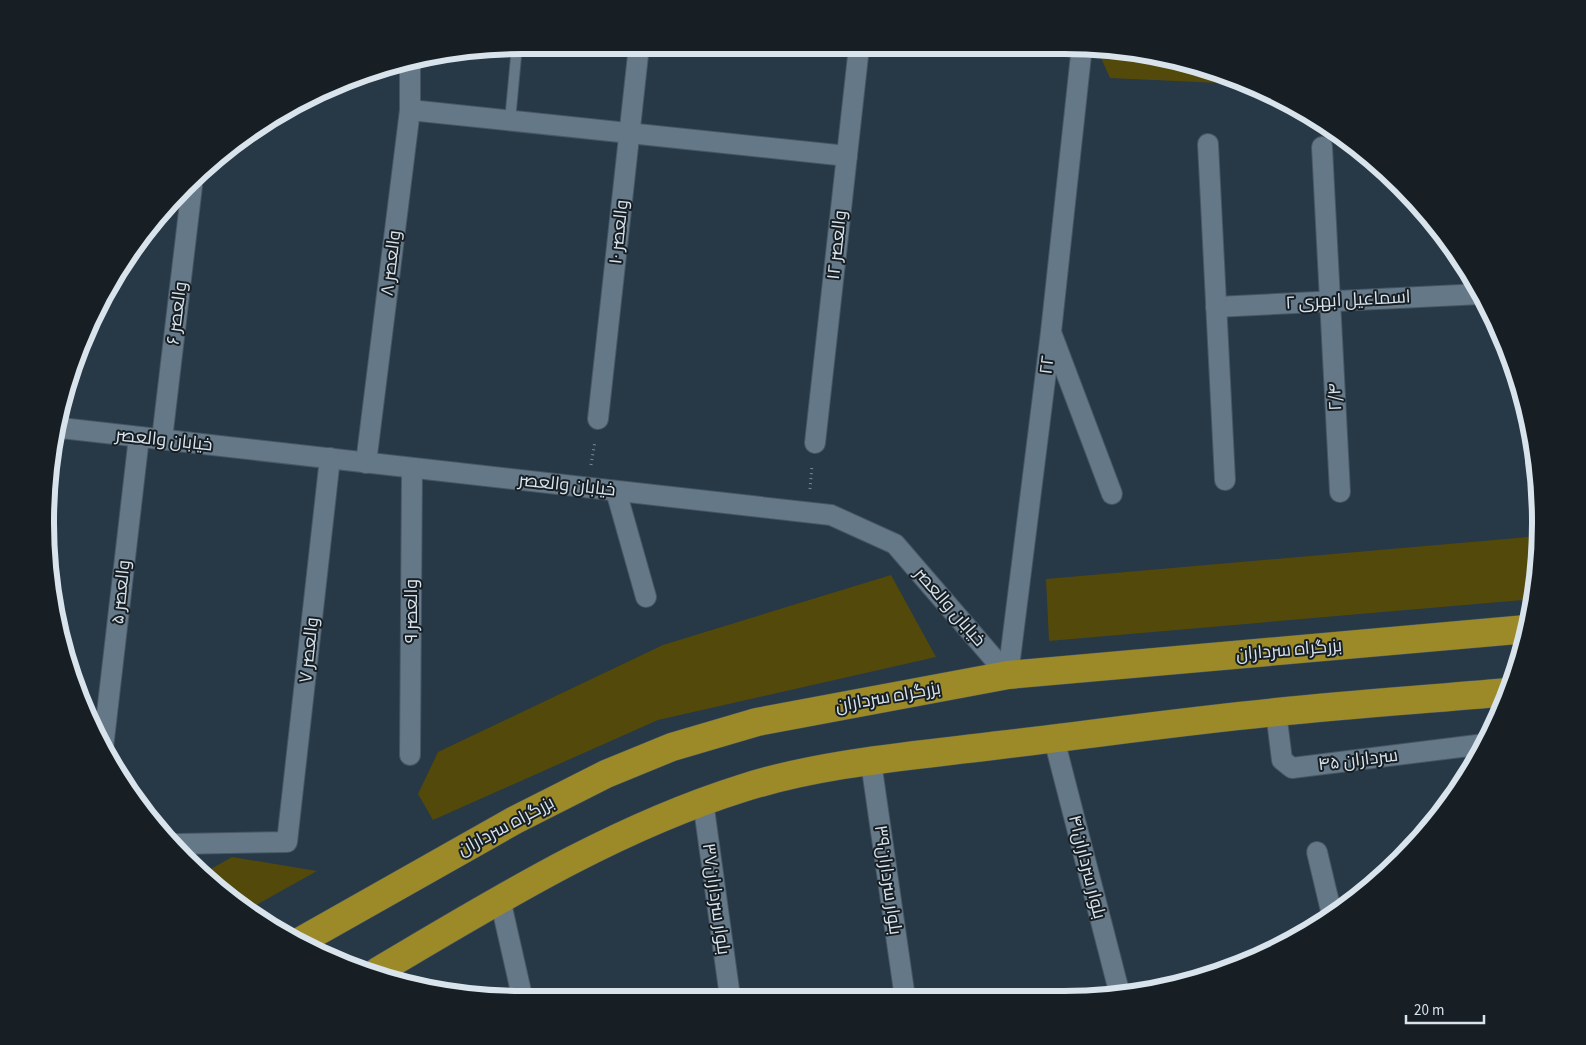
<svg xmlns="http://www.w3.org/2000/svg" width="1586" height="1045" font-family="'Source Sans 3',Cairo,sans-serif">
  <style>
    .green { fill: #53490b }
    .lines { fill: none; stroke-linecap: round; stroke-linejoin: round }
    .lane-casing { stroke: #475662; stroke-width: 12 }
    .street-casing { stroke: #475662; stroke-width: 22 }
    .highway-casing { stroke: #475662; stroke-width: 29 }
    .path { stroke: #7b8995; stroke-width: 3; stroke-dasharray: 1 4; stroke-linecap: butt }
    .lane { stroke: #647888; stroke-width: 10 }
    .street { stroke: #647888; stroke-width: 20 }
    .highway { stroke: #9c8a29; stroke-width: 28 }
    .labels { text-anchor: middle; dominant-baseline: central; stroke-width: 4; stroke-linejoin: round; paint-order: stroke }
    .street-label { font-size: 18px; fill: #d8e3ec; stroke: #171f25 }
    .rim { fill: none; stroke: #d8e3ec; stroke-width: 6 }
  </style>
  <rect width="100%" height="100%" fill="#273847"/>
  <g class="green">
    <polygon points="1097,49 1126,49 1241,84 1110,78"/>
    <polygon points="1539,536 1537,585 1534,599 1049,641 1046,579"/>
    <polygon points="891,575 936,657 658,720 433,820 418,794 438,752 663,645"/>
    <polygon points="232,857 317,871 249,909 207,881 202,874"/>
  </g>
  <g class="lines">
    <defs>
      <polyline id="lane" points="510,121 517,46"/>
      <g id="street">
        <polyline points="410,110 847,156"/>
        <polyline points="1208,144 1225,480"/>
        <polyline points="1322,147 1340,492"/>
        <polyline points="1216,307 1481,294"/>
        <polyline points="1052,335 1112,494"/>
        <polyline points="598,419 639,46"/>
        <polyline points="61,428 831,515 895,544 1008,675"/>
        <polyline points="162,439 192,186"/>
        <polyline points="815,443 859,47"/>
        <polyline points="366,463 410,110 410,64"/>
        <polyline points="616,491 646,597"/>
        <polyline points="1008,675 1051,332 1081,55"/>
        <polyline points="1276,712 1282,760 1292,768 1485,744"/>
        <polyline points="1054,739 1120,995"/>
        <polyline points="103,748 139,437"/>
        <polyline points="410,755 412,468"/>
        <polyline points="871,762 905,998"/>
        <polyline points="703,801 730,997"/>
        <polyline points="177,844 287,842 330,458"/>
        <polyline points="1317,852 1332,915"/>
        <polyline points="500,899 522,996"/>
      </g>
      <g id="highway">
        <polyline points="299,942 515,820 606,774 672,747 757,722 1008,675 1527,629"/>
        <path d="M378 971C495 902 612 829 743 788 825 762 915 756 1000 745 1093 734 1185 721 1277 712 1354 704 1431 699 1508 692"/>
      </g>
    </defs>
    <use href="#lane" class="lane-casing"/>
    <use href="#street" class="street-casing"/>
    <use href="#highway" class="highway-casing"/>
    <g class="path">
      <polyline points="591,465 595,441"/>
      <polyline points="810,489 812,466"/>
    </g>
    <use href="#lane" class="lane"/>
    <use href="#street" class="street"/>
    <use href="#highway" class="highway"/>
  </g>
  <g class="labels">
    <g class="street-label">
      <text transform="translate(619 232) rotate(-84)">والعصر ۱۰</text>
      <text transform="translate(837 245) rotate(-84)">والعصر ۱۲</text>
      <text transform="translate(391 263) rotate(-83)">والعصر ۸</text>
      <text transform="translate(1348 300) rotate(-3)">اسماعیل ابهری ۲</text>
      <text transform="translate(177 313) rotate(-83)">والعصر ۶</text>
      <text transform="translate(1047 365) rotate(-83)">۲۲</text>
      <text transform="translate(1335 397) rotate(-93)">۲/۴</text>
      <text transform="translate(164 440) rotate(6)">خیابان والعصر</text>
      <text transform="translate(567 485) rotate(6)">خیابان والعصر</text>
      <text transform="translate(121 592) rotate(-84)">والعصر ۵</text>
      <text transform="translate(950 607) rotate(49)">خیابان والعصر</text>
      <text transform="translate(411 611) rotate(-90)">والعصر ۹</text>
      <text transform="translate(309 650) rotate(-84)">والعصر ۷</text>
      <text transform="translate(1289 650) rotate(-5)">بزرگراه سرداران</text>
      <text transform="translate(888 697) rotate(-10)">بزرگراه سرداران</text>
      <text transform="translate(1358 760) rotate(-7)">سرداران ۴۵</text>
      <text transform="translate(506 826) rotate(-28)">بزرگراه سرداران</text>
      <text transform="translate(1087 867) rotate(76)">بلوار سرداران۴۱</text>
      <text transform="translate(888 880) rotate(82)">بلوار سرداران۳۹</text>
      <text transform="translate(716 899) rotate(82)">بلوار سرداران۳۷</text>
    </g>
  </g>
  <path d="M0 0H1586V1045H0ZM522 54H1064A468 468 0 0 1 1532 522V523A468 468 0 0 1 1064 991H522A468 468 0 0 1 54 523V522A468 468 0 0 1 522 54Z" fill="#171f25" fill-rule="evenodd"/>
  <path class="rim" d="M522 54H1064A468 468 0 0 1 1532 522V523A468 468 0 0 1 1064 991H522A468 468 0 0 1 54 523V522A468 468 0 0 1 522 54Z"/>
  <path d="M1406 1015v8h78v-8" fill="none" stroke="#d8e3ec" stroke-width="2.5"/>
  <text x="1414" y="1015" font-size="15" fill="#d8e3ec" stroke="#171f25" stroke-width="4" paint-order="stroke">20 m</text>
</svg>
